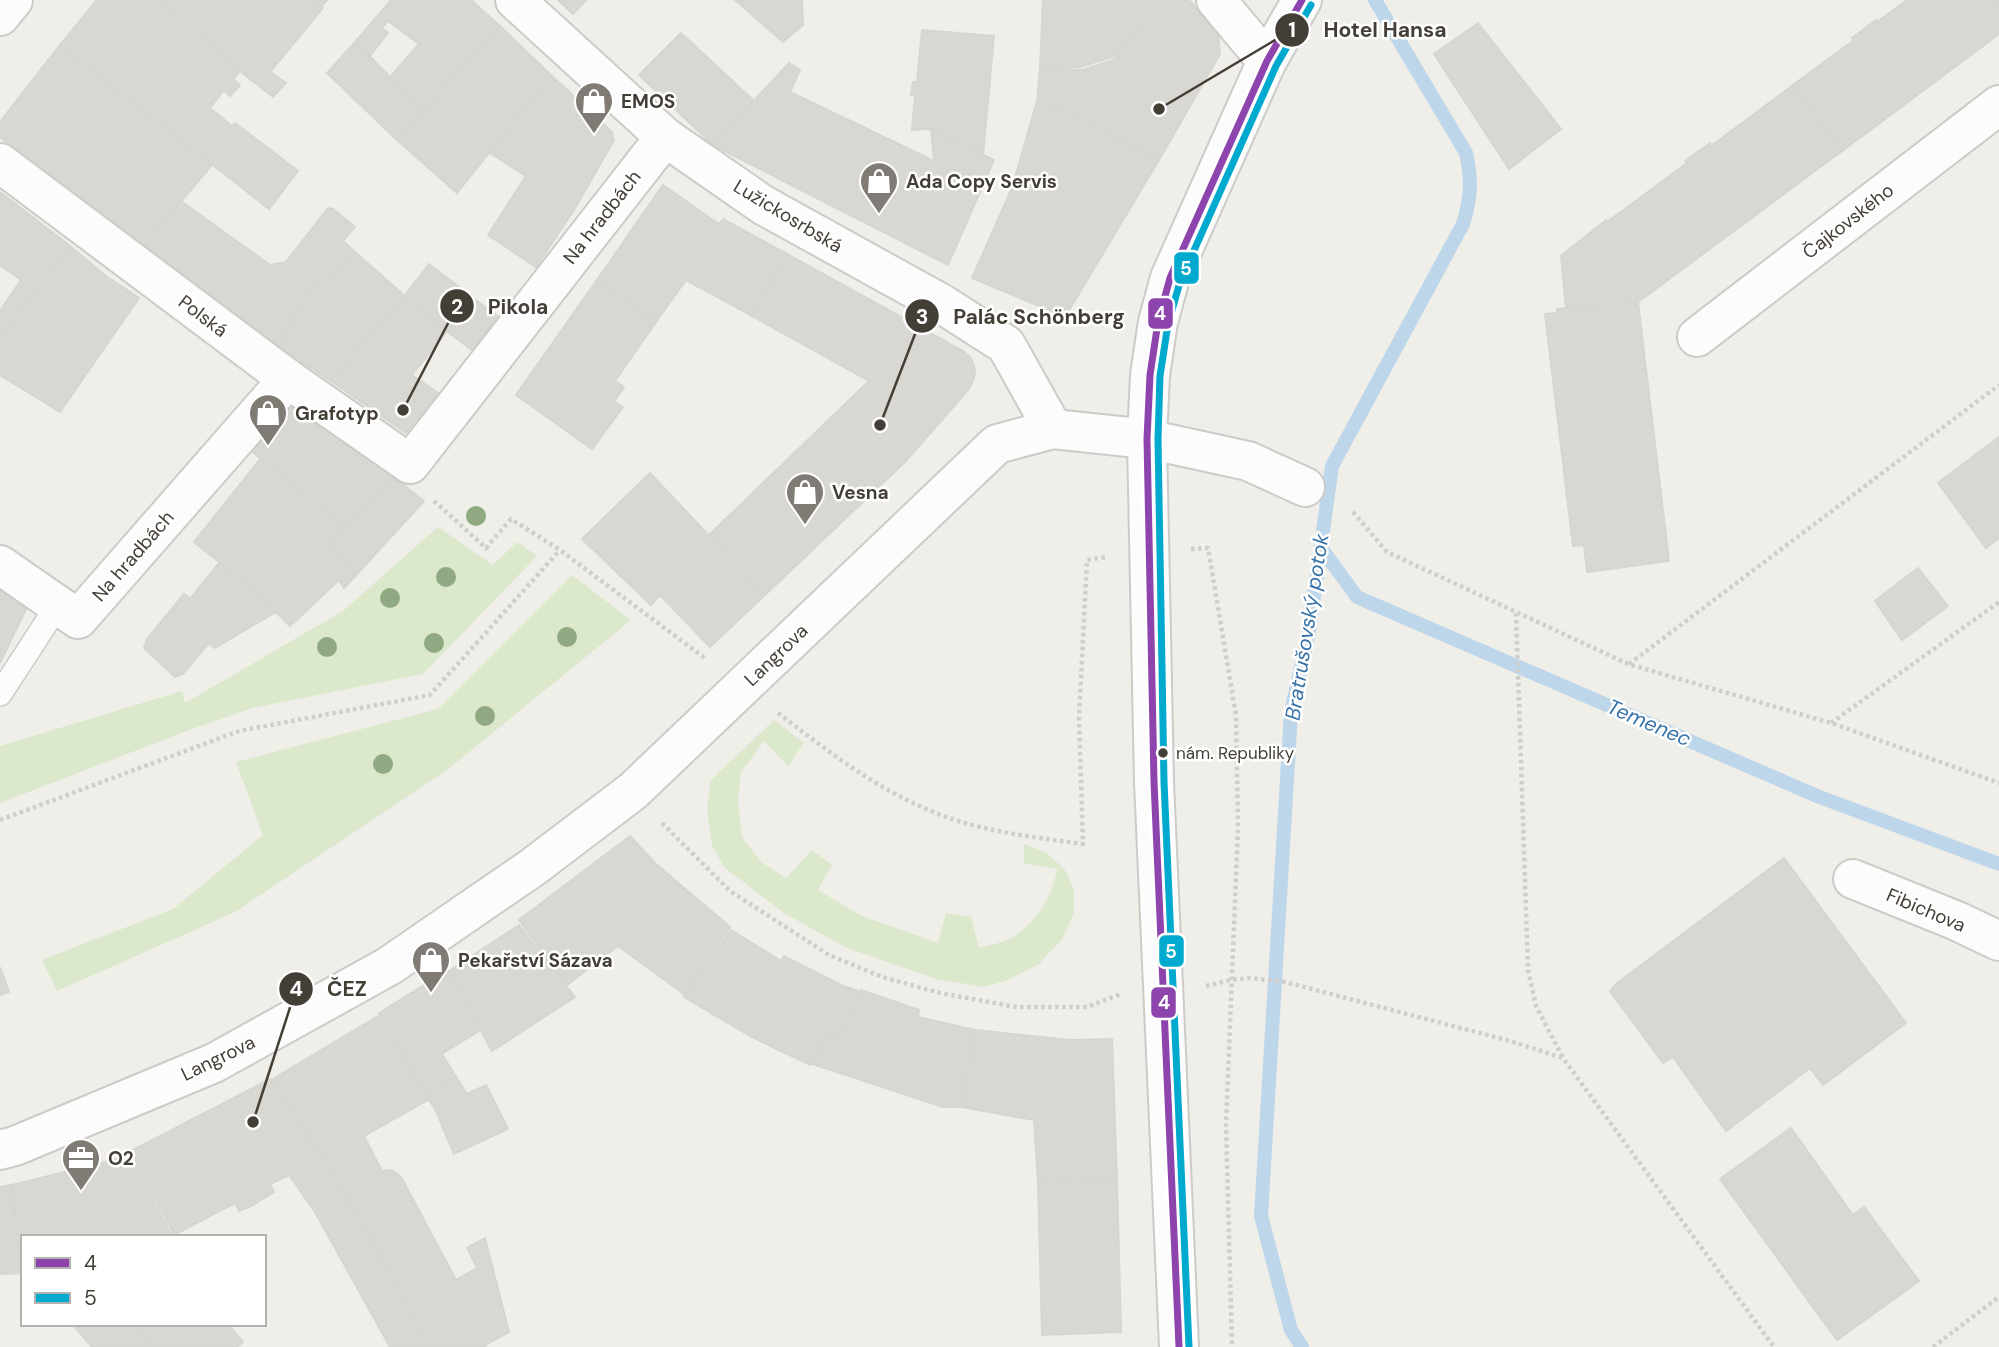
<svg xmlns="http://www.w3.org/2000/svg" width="1999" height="1347" font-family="'DM Sans',sans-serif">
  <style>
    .green { fill: #dbe8cb }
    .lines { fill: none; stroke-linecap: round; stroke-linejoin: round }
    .stream { stroke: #bdd6ea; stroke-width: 14 }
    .building { fill: #d8d7d2; stroke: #d7d5cf; stroke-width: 2 }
    .service-casing { stroke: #cdcbc7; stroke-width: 26 }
    .minor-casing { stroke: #cdcbc7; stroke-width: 42 }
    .path { stroke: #d0cecb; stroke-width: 4.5; stroke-dasharray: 3.5 3.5; stroke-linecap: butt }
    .service { stroke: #fdfcfc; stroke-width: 23 }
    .minor { stroke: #fdfcfc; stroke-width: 38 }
    .bus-1-casing { stroke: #fff; stroke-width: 12 }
    .bus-2-casing { stroke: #fff; stroke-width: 12 }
    .bus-1 { stroke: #8e44ad; stroke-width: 7 }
    .bus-2 { stroke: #00a9ce; stroke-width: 7 }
    .tree { fill: #91a982 }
    .bus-dot { fill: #443f36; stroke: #fff; stroke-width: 2.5 }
    .labels { text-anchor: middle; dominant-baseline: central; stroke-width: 5; stroke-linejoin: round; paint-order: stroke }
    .bus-label { font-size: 17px; fill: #443f36; stroke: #fff; text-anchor: start }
    .poi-label { font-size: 19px; font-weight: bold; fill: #443f36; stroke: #fff; text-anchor: start }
    .street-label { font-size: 19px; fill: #443f36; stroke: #fff }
    .water-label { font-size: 21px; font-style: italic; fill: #3773a8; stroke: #fff }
    .leader { fill: none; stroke: #443f36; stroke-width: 2.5 }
    .callout-dot { fill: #443f36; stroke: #fff; stroke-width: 2.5 }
    .mark-label { font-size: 21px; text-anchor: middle; font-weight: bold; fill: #fff }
    .callout-label { font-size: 21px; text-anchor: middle; font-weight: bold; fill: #443f36; stroke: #fff; stroke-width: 5; stroke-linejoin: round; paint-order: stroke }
    .line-badge { stroke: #fff; stroke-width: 2.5 }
    .badge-label { font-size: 19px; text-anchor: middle; font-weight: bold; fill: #fff }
  </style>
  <rect width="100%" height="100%" fill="#efeee9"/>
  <g class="green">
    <polygon points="438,527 493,565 517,542 537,556 423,674 253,708 189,730 0,803 0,746 182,691 185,703 343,611"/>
    <polygon points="572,575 631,620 447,770 235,912 57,991 42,960 173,909 263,835 236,762 438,709"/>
    <path d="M774 720 804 743 788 766 764 741 741 772 738 802 742 837 761 862 786 878 812 850 832 865 818 890 862 916 938 943 946 913 971 917 979 948C989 945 1003 943 1011 938 1037 922 1052 898 1057 869L1024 863V844L1047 853 1065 870 1074 890V913L1062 939 1039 964 1008 980 984 987 937 979 847 948 784 913 724 867 712 845 707 809 711 780Z"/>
  </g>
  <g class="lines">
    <g class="stream">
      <polyline points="1322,549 1357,597 1817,796 1999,864"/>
      <path d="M1302 1347 1291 1330 1261 1216 1291 712 1309 632 1332 466 1463 224C1471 198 1472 180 1466 153L1375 0"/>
    </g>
  </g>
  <g class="building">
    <polygon points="97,0 162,0 240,71 233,79 240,85 230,96 224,90 210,108 232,126 235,123 298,171 269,209 60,45"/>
    <polygon points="162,0 313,0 323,8 270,72 286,83 273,97 240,71"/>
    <polygon points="313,0 327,0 321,7"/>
    <polygon points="391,0 471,0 500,26 423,111 390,77 419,44 388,21 382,28 388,33 370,56 357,40"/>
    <polygon points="558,0 586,0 573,14"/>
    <polygon points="735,0 802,0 803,25 783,42"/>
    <polygon points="1043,0 1161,0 1115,56 1080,67 1040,69"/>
    <polygon points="1164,0 1189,0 1218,33 1220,54 1159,160 1069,112 1037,101 1040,69 1083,70 1115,59"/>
    <polygon points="1907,0 1999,0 1999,34 1842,151 1793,85 1854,40 1852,38 1876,20 1877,22"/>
    <polygon points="1478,23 1561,129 1509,169 1434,54"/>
    <polygon points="500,26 551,75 457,193 397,140"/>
    <polygon points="922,30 994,36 983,155 931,129 912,130 915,95 911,95 913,82 917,82"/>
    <polygon points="681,33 753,100 713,145 639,75"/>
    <polygon points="357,40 358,44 423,111 397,140 327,73"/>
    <polygon points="60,45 212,165 138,252 0,137 0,122"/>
    <polygon points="789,63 800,70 790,92 934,161 931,129 994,160 948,265 713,145"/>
    <polygon points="551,75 612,132 614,140 574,210 536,267 488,235 526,176 490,153"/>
    <polygon points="1793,85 1842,151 1638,302 1566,308 1561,256 1606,220 1607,222 1687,163 1685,161 1710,143 1711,146"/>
    <polygon points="1037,101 1069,112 1159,160 1065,317 972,278 1012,188"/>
    <polygon points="663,185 719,224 723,219 787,254 752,316 686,280 656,322 597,280"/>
    <polygon points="0,192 70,246 0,338 0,311 21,280 0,265"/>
    <polygon points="181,201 270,265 286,262 328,208 333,209 355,227 343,241 356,253 308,293 278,346 138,252"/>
    <polygon points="70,246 106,276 139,298 60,412 0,375 0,338"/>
    <polygon points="356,253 405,296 331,381 278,346 308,293"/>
    <polygon points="787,254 963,351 971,358 975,369 974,379 969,389 906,461 765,595 709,535 869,381 752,316"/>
    <polygon points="429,264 498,317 472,350 403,298"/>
    <polygon points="597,280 656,322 615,381 624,387 614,402 623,407 592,449 516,395"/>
    <polygon points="403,298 447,331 412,375 438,393 406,433 331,381"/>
    <polygon points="1638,302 1669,561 1587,572 1584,545 1573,546 1545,314 1558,313 1557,309"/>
    <polygon points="296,395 395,478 346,527 250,450"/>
    <polygon points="1999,437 1999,538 1986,548 1938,483"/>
    <polygon points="261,458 346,527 328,547 358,573 344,588 339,580 290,626 248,585 194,542"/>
    <polygon points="650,473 765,595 710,647 660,595 651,605 582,539"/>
    <polygon points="395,478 424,501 358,573 328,547"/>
    <polygon points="219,563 248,585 274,613 215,648 209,643 183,674 175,677 144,648 147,639 184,594 190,599"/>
    <polygon points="1918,568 1948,606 1902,640 1875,601"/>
    <polygon points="0,583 29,603 0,663"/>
    <polygon points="630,836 656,864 730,927 684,994 618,946 567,985 519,920"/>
    <polygon points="1784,858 1906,1023 1823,1085 1810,1068 1726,1131 1673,1057 1663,1063 1610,991 1616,984"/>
    <polygon points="519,925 575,997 492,1051 449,971"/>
    <polygon points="731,930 781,961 784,956 841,985 861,992 841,1037 827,1031 810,1065 752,1037 684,997"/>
    <polygon points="0,967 9,992 0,995"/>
    <polygon points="448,970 482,1029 442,1054 456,1077 426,1095 379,1013"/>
    <polygon points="861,990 919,1010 918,1017 975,1030 962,1107 943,1107 812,1064 827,1031 841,1037"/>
    <polygon points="378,1016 428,1100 364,1136 382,1171 392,1170 401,1177 456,1280 477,1268 467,1248 485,1238 509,1332 485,1345 485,1347 429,1347 376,1248 328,1166 271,1080"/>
    <polygon points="975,1030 1069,1040 1112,1039 1117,1180 1038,1182 1034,1120 962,1107"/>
    <polygon points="456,1077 467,1094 486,1085 508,1129 454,1154 435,1109 426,1095"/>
    <polygon points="270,1079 328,1166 376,1248 429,1347 390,1347 315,1212 289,1175 270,1184 274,1192 251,1206 239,1211 235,1203 174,1235 131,1151"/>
    <polygon points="1791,1128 1853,1215 1864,1207 1919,1281 1837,1340 1720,1179"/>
    <polygon points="130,1154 172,1237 23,1237 23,1267 21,1268 12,1185 121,1158"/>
    <polygon points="1117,1180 1121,1332 1042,1335 1038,1182"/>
    <polygon points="12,1185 21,1273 0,1274 0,1187"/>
    <polygon points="72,1324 133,1324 153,1347 92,1347"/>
    <polygon points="133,1324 228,1324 243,1342 237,1347 153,1347"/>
  </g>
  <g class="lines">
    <defs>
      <polyline id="service" points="0,694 58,605"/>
      <g id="minor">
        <polyline points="515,0 665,137 763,205 942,304 1006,345 1053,429"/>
        <polyline points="1216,0 1267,61"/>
        <polyline points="0,16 13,0"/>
        <polyline points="0,163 288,379 410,464 665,137"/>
        <polyline points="1697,337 1999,105"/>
        <polyline points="0,565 78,619 288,379"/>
        <polyline points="1853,879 1957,921 1999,941"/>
        <polyline points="0,1150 15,1146 214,1063 389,966 533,867 633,791 997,444 1053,429 1147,439 1248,461 1305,487"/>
        <polyline points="1179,1347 1154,782 1147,439 1150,375 1158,322 1170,278 1267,61 1302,0"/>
      </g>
    </defs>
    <use href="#service" class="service-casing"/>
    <use href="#minor" class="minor-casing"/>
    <g class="path">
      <polyline points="434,501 486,548 511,519 560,550 706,659"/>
      <polyline points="1353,512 1387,552 1628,664 1831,723 1999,783"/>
      <polyline points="1191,549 1208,548 1236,715 1238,828 1226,1124 1232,1347"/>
      <polyline points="1516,613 1528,970 1536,1006 1563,1058"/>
      <polyline points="1629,664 1999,385"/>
      <path d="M778 713C828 751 877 790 936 813 983 832 1034 837 1083 844L1079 718 1087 560 1106 557"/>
      <polyline points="1831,723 1999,602"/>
      <polyline points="0,820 239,731 430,695 560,550"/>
      <polyline points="662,823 730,891 829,955 882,977 940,993 1016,1007 1087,1007 1121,994"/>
      <polyline points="1206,986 1230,980 1250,978 1285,982 1510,1041 1563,1058 1774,1347"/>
      <polyline points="1933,1347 1999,1297"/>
    </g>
    <use href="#service" class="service"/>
    <use href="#minor" class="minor"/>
    <defs>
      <polyline id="bus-1" points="1179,1347 1154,782 1147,439 1150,375 1158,322 1170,278 1267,61 1302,0"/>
      <polyline id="bus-2" points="1189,1347 1164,782 1158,439 1160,376 1168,324 1180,282 1276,66 1311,5"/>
    </defs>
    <use href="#bus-1" class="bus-1-casing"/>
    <use href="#bus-2" class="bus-2-casing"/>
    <use href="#bus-1" class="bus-1"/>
    <use href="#bus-2" class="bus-2"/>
  </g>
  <g class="tree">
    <circle cx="476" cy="516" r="10"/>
    <circle cx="446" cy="577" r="10"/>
    <circle cx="390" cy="598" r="10"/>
    <circle cx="567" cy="637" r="10"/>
    <circle cx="434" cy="643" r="10"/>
    <circle cx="327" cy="647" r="10"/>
    <circle cx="485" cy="716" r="10"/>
    <circle cx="383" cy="764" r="10"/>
  </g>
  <defs>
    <symbol id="shop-pin" viewBox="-11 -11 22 30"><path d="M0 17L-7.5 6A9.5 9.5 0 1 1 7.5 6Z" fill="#807c75" stroke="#fff"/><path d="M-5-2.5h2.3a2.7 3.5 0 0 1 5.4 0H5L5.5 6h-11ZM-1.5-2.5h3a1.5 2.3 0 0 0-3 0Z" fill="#fff"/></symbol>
    <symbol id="office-pin" viewBox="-11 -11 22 30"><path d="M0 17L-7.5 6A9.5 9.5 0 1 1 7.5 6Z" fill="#807c75" stroke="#fff"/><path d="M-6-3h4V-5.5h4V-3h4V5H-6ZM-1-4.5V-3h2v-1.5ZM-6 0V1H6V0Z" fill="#fff"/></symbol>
  </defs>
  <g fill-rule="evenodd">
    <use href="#shop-pin" x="572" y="79" width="44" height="60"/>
    <use href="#shop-pin" x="857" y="159" width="44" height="60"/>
    <use href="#shop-pin" x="246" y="391" width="44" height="60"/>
    <use href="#shop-pin" x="783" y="470" width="44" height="60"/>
    <use href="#shop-pin" x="409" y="938" width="44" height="60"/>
    <use href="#office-pin" x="59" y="1136" width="44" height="60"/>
  </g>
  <circle class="bus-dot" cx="1163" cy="753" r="6"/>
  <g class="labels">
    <g class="bus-label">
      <text x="1176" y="753">nám. Republiky</text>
    </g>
    <g class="poi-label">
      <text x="621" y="101">EMOS</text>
      <text x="906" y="181">Ada Copy Servis</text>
      <text x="295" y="413">Grafotyp</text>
      <text x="832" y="492">Vesna</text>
      <text x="458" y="960">Pekařství Sázava</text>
      <text x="108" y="1158">O2</text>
    </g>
    <g class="street-label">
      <text transform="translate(788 216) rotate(31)">Lužickosrbská</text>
      <text transform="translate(602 217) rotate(-52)">Na hradbách</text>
      <text transform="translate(1848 221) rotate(-38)">Čajkovského</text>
      <text transform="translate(203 316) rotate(37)">Polská</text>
      <text transform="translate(133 556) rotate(-49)">Na hradbách</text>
      <text transform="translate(776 655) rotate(-44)">Langrova</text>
      <text transform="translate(1926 910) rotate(23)">Fibichova</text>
      <text transform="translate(218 1058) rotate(-26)">Langrova</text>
    </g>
    <g class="water-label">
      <text transform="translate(1307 627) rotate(-81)">Bratrušovský potok</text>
      <text transform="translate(1649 723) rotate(23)">Temenec</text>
    </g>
  </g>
  <path class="leader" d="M1159 109L1292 30M403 410L457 306M880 425L922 316M253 1122L296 989"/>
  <g class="callout-dot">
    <circle cx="1159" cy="109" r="7"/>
    <circle cx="403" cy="410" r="7"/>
    <circle cx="880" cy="425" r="7"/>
    <circle cx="253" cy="1122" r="7"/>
    <circle cx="1292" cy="30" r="18"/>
    <circle cx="457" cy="306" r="18"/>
    <circle cx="922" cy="316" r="18"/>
    <circle cx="296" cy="989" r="18"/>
  </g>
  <g class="mark-label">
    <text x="1292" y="37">1</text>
    <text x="457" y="314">2</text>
    <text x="922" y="324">3</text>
    <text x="296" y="996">4</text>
  </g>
  <g class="callout-label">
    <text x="1385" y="37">Hotel Hansa</text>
    <text x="518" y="314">Pikola</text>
    <text x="1039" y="324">Palác Schönberg</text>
    <text x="347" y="996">ČEZ</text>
  </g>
  <g class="line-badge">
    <rect x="1173" y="251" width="27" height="34" rx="7" fill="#00a9ce"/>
    <rect x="1147" y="297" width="27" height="33" rx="7" fill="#8e44ad"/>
    <rect x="1158" y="934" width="27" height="34" rx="7" fill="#00a9ce"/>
    <rect x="1150" y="986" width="27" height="33" rx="7" fill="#8e44ad"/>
  </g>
  <g class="badge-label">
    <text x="1186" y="275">5</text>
    <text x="1160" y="320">4</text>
    <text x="1171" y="958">5</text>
    <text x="1164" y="1009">4</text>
  </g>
  <rect x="21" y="1235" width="245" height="91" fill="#ffffff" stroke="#b4b2af" stroke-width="2"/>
  <rect x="35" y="1258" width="35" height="10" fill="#8e44ad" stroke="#b4b2af" stroke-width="2"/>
  <text x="84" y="1270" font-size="21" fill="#443f36">4</text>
  <rect x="35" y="1293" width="35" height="10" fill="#00a9ce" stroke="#b4b2af" stroke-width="2"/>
  <text x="84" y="1305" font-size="21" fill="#443f36">5</text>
</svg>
